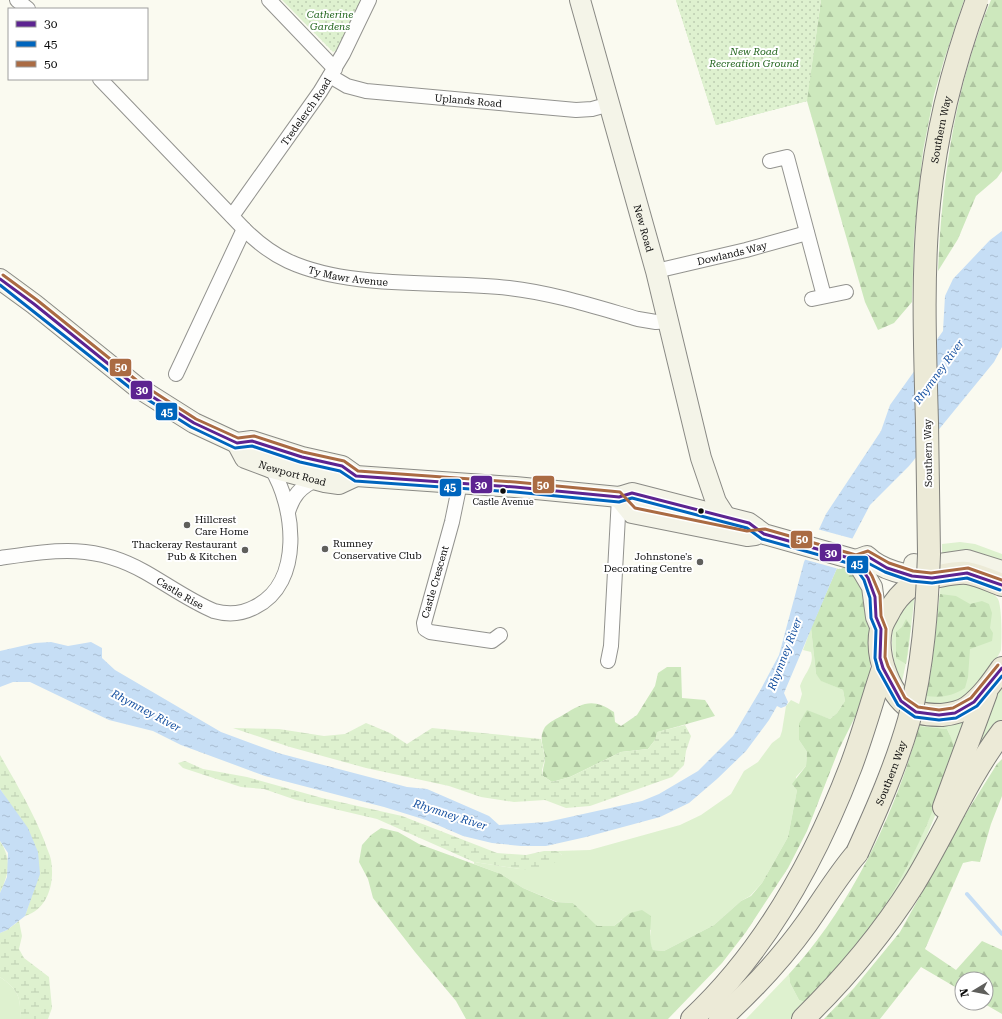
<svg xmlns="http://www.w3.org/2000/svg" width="1002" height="1019" font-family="'Roboto Serif',serif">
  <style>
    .grass { fill: #def1cf }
    .forest { fill: url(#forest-firs) }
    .wetland { fill: url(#wetland-marsh) }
    .park { fill: url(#park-dots) }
    .water { fill: url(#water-ripples) }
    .pier { fill: #fafaf0 }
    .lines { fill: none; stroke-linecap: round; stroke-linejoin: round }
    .stream { stroke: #c6def5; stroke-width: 4 }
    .street-casing { stroke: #93938f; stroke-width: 16 }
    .secondary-casing { stroke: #8a8a85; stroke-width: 22 }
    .primary-casing { stroke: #80807c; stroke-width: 24 }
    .street { stroke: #fefefd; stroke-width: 14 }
    .secondary { stroke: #f4f4e8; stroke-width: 20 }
    .primary { stroke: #ecead7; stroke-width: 22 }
    .primary-bridge-casing { stroke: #80807c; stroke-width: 24; stroke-linecap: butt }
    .primary-bridge { stroke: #ecead7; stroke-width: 22 }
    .bus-1-casing { stroke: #fff; stroke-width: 6 }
    .bus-2-casing { stroke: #fff; stroke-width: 6 }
    .bus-3-casing { stroke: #fff; stroke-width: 6 }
    .bus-1 { stroke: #5d2491; stroke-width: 3 }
    .bus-2 { stroke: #0065bd; stroke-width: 3 }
    .bus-3 { stroke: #aa6b43; stroke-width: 3 }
    .bus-dot { fill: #0c0c0c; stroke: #fff; stroke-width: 1.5 }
    .poi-dot { fill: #5f5f5c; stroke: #fff; stroke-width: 1.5 }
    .labels { text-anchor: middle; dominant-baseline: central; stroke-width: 4; stroke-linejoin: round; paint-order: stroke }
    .bus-label { font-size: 9px; fill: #0c0c0c; stroke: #fff }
    .park-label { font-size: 10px; font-style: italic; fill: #21641c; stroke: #fff }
    .street-label { font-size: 10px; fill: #0c0c0c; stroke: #fff }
    .poi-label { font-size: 10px; fill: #0c0c0c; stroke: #fff; text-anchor: start }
    .water-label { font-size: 11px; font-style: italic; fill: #144f9f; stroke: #fff }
    .line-badge { stroke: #fff; stroke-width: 1.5 }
    .badge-label { font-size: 11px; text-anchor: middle; font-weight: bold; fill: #fff }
  </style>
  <defs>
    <pattern id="forest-firs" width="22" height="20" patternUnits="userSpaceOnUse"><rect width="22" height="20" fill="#cde8bd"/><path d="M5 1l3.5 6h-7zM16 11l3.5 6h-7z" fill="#afc6a1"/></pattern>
    <pattern id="wetland-marsh" width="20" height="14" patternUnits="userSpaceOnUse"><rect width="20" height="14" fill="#def1cf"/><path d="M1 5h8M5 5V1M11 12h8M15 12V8" fill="none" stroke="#bdcdb1"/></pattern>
    <pattern id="park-dots" width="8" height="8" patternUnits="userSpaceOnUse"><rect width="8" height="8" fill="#def1cf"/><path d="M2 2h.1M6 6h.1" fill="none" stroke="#bdcdb1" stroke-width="1.8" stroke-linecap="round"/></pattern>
    <pattern id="water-ripples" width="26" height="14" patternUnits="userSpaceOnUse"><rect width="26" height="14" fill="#c6def5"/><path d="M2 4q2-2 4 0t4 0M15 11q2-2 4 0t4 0" fill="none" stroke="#a9bdd1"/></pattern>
  </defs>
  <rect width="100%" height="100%" fill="#fafaf0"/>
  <g class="grass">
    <polygon points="960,542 975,544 1002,554 1002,568 942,558 942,544"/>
    <path d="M963 580C973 585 992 589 998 599 1002 607 1002 641 1001 650 997 661 970 694 960 700 949 707 937 704 924 704L932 665 941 583Z"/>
    <path d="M915 593 908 654 901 686C894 664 886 635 899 613 903 606 910 599 915 593Z"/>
    <path d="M811 628 816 674 822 681 843 690 845 701 837 713 830 719 807 711 799 723V740L807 752 806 766 796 777 797 790 788 837 762 883 750 896 741 901 714 925 664 951 653 950 649 942 651 930 622 919 614 926 597 927 573 903 557 902 523 888 501 874 474 864V862L520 869 562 855 557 851 590 850 680 825 701 815 731 794 744 771 758 762 772 743 780 737 782 731 786 706 791 700 799 704 802 694 800 686C804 674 815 665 811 652L803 650Z"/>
    <polygon points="1002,682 1002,721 975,759 984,713"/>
    <path d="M969 716 972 718C952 772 933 827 907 878 879 932 837 978 793 1019H746L789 974 790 983 799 1000 805 1002C868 946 910 870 940 792 944 782 955 760 954 749 953 742 950 735 947 729L919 726 920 722 946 724Z"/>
    <path d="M0 977C18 990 21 996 20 1019H0Z"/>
  </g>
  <g class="forest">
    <polygon points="676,0 811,70 821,0 964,0 944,60 934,95 923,151 914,236 912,302 894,323 878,330 865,302 807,101 716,125"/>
    <path d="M991 0H1002V171L997 178 976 196 958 239 938 271C942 179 955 86 991 0Z"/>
    <path d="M846 565 855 570 870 607V674L862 703 839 749 807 831 788 868 746 932 722 963 668 1019H466L456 1001 415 952 373 898 368 879 359 862 362 845 371 835 381 828 398 832 419 844 501 874 523 888 556 902 573 903 597 926H614L630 913 642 910 651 916C651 928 648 939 653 950L664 951 714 925 741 901 751 896 762 883 788 837 797 790 792 784 806 766 807 752 799 740V723L807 710 830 719 837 713 845 701 843 690 821 681 816 674 811 628 837 568 841 569Z"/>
    <path d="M940 594 956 596 970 604 982 601 989 604 992 613 990 628 993 633 992 641 970 649 968 677 965 688C952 696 942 698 926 696L932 665Z"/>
    <polygon points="906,619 911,626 906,664 896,658 896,632 902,627"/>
    <path d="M667 667H681L682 698 705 700 715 716 658 732 655 740 648 749 621 752 570 777 552 782 543 776C542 769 545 764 545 758 544 747 538 738 545 727 549 722 558 718 563 715 584 702 593 698 614 712L615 722 621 726 637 715 655 686 658 673Z"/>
    <path d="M919 726 947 729C950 735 955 745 954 752 952 768 943 785 937 800 908 875 865 949 805 1002L799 1000 790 983 789 974C851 907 896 812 919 726Z"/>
    <polygon points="1002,759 1002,796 991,824 980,862 972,861 963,863 925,949 956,970 982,941 1002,950 1002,1014 983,1003 986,1003 986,979 962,979 962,991 921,967 880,1019 824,1019 854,988 900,932 965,815 997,764"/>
  </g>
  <g class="wetland">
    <polygon points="366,723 390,733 407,744 432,728 541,739 545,758 542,770 543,776 552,782 570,777 621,752 648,749 655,740 657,732 685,725 691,736 686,751 684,765 672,777 590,806 566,808 545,800 514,802 481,797 449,786 366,768 290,747 233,728 279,729 324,736 345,734"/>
    <path d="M0 755C16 783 32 810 44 840 46 847 50 854 51 860 55 883 48 909 25 916L30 901 6 798 0 789Z"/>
    <polygon points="185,761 203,769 247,777 322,798 402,816 497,853 526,855 544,851 557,851 562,855 559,860 541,870 520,869 474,862 377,819 296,800 264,789 241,787 183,768 178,763"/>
    <path d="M0 841C12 860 9 873 0 893Z"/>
    <path d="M19 921 22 936 19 949 24 958 49 977 52 1008 48 1019H20C21 996 18 990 0 977V933L7 930Z"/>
  </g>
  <g class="park">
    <polygon points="282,0 362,0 339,49 333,52"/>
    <polygon points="676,0 821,0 807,101 716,125"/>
  </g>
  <g class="water">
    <polygon points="1002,231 1002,347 994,362 909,466 870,505 837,568 784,693 788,702 786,706 781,708 777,706 769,720 746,751 717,779 689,803 660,817 586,837 546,846 521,846 492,843 463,836 426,820 384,807 265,776 181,745 153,731 109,720 30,682 13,682 0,687 0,651 35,643 51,642 68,646 91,642 102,648 102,658 115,670 221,732 278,753 407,787 427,789 489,816 499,825 547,822 642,801 659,794 698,771 733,736 761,689 779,655 804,562 826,514 881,431 890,405 943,331 945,296 953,279 990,240"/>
    <polygon points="0,789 28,828 38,852 40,874 25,916 7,930 0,933 0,893 7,877 8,853 0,841"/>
  </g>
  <polygon class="pier" points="817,529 854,539 839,569 803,559"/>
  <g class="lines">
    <polyline class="stream" points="967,894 1002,934"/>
    <defs>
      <g id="street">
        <polyline points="17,0 28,9"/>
        <polyline points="269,0 335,69"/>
        <path id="s1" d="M330 76 347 86 366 91 576 110 592 109 610 104"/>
        <path id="s2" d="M100 79 244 229C257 242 271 253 288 261 351 290 440 280 509 288 553 293 596 307 638 319L656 322 669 321"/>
        <polyline points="770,161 787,157 824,296"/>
        <path id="s3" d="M232 216 320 92 343 54 369 0"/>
        <path id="s4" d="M656 271 746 250 807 233"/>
        <polyline points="812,299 846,292"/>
        <polyline points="176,374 244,229"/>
        <polyline points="460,483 452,522 424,623 425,629 430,632 492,641 500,635"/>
        <path d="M288 512C293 496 300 487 316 480"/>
        <path id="s5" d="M0 558C55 550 94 543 145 572 168 585 190 601 214 611 228 615 242 614 255 607 304 583 295 506 271 468"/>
        <polyline points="608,661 611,646 619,497"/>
      </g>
      <g id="secondary">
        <path id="s6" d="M580 0 656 271 701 458 716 502 725 516"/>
        <path d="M0 279 34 304 137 387 194 423 237 443 252 441 302 457 342 466 356 476 515 487 619 497 632 493 749 523 764 534 856 560 867 556C882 571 907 575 927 578"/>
        <path id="s7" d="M237 443 245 458 269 467 325 482 339 484 356 476"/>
        <polyline points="619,497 632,513 747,536 755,535"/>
        <polyline points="856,560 872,587 876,617 881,629"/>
        <polyline points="914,564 926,566 967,560 1002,571"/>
      </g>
      <g id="primary">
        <path d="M1002 585C991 581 979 575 967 573 956 572 945 575 934 577 914 581 900 592 890 610 887 616 882 623 881 629 875 656 890 698 915 711 922 715 935 715 942 715 951 714 961 712 968 707 982 697 993 681 1002 668"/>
        <polyline points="944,807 986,693"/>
        <path d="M692 1019C766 950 815 860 851 766 863 734 872 701 883 668"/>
        <path d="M720 1019C752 990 782 958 807 923 824 899 838 875 857 853"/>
        <path d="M803 1019C844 979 882 934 913 885 944 835 966 780 1002 732"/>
      </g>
    </defs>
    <use href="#street" class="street-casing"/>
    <use href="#secondary" class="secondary-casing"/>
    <use href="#primary" class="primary-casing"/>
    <use href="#street" class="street"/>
    <use href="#secondary" class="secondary"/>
    <use href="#primary" class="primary"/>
    <defs>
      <g id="primary-bridge">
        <path id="s8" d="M857 853C877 809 896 766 909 720 923 666 927 609 929 554 928 510 928 467 927 423 925 350 922 276 929 203 936 133 953 65 977 0"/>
      </g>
    </defs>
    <use href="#primary-bridge" class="primary-bridge-casing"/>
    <use href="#primary-bridge" class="primary-bridge"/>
    <defs>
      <g id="bus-1">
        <polyline points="0,279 34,304 137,387 194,423 237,443 252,441 302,457 342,466 356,476 515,487 619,497 632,493 749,523 764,534 856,560 867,556 887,568 912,576 932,578 967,573 1002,585"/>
        <polyline points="856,560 868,578 875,597 876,617 881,629 880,658 883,668 901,701 916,712 939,715 955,713 974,702 1002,668"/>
      </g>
      <g id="bus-2">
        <polyline points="0,285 134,391 191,427 235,448 252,446 300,462 340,471 355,481 515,492 619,502 632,498 747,528 762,539 855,565 866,562 885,572 911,581 932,583 967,578 1000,590"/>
        <polyline points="852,563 864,580 870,598 871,618 876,630 875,658 878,669 898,705 915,717 939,720 956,718 977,706 1002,676"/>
      </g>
      <g id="bus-3">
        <polyline points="3,275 37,300 140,383 196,419 238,438 254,436 303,452 344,461 358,471 515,482 620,492 635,508 747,531 765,529 856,555 868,551 889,563 913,571 931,573 968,568 1002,580"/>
        <polyline points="860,557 872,576 880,595 881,616 886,629 885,657 888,666 905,698 918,707 939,710 953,708 971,698 998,665"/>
      </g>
    </defs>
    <use href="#bus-1" class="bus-1-casing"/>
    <use href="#bus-2" class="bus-2-casing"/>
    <use href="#bus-3" class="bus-3-casing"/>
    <use href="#bus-1" class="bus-1"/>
    <use href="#bus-2" class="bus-2"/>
    <use href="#bus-3" class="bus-3"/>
  </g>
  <g class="bus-dot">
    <circle cx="503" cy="491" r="3.5"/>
    <circle cx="701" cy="511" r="3.5"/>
  </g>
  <g class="poi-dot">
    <circle cx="187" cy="525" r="4"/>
    <circle cx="325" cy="549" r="4"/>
    <circle cx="245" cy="550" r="4"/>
    <circle cx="700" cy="562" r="4"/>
  </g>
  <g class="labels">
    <g class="bus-label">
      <text x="503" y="502">Castle Avenue</text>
    </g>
    <g class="park-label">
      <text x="330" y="14">Catherine<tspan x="330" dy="12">Gardens</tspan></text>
      <text x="754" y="51">New Road<tspan x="754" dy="12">Recreation Ground</tspan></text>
    </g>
    <g class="street-label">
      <text stroke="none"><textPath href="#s1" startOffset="142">Uplands Road</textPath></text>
      <text stroke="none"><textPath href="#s3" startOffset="128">Tredelerch Road</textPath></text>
      <text stroke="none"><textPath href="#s8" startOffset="736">Southern Way</textPath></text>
      <text stroke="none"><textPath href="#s6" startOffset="237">New Road</textPath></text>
      <text stroke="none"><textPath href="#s4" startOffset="78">Dowlands Way</textPath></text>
      <text stroke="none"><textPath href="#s2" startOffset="325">Ty Mawr Avenue</textPath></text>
      <text transform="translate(928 453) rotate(-91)">Southern Way</text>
      <text stroke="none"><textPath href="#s7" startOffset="67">Newport Road</textPath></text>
      <text transform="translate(435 582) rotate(-74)">Castle Crescent</text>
      <text stroke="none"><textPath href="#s5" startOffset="190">Castle Rise</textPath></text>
      <text stroke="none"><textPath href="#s8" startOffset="87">Southern Way</textPath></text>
    </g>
    <g class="poi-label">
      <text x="195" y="519">Hillcrest<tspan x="195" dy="12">Care Home</tspan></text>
      <text x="333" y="543">Rumney<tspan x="333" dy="12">Conservative Club</tspan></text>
      <text x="237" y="544" text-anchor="end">Thackeray Restaurant<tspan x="237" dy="12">Pub &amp; Kitchen</tspan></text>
      <text x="692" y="556" text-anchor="end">Johnstone's<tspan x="692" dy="12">Decorating Centre</tspan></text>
    </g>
    <g class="water-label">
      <text transform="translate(939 372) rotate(-54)">Rhymney River</text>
      <text transform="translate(785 654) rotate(-69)">Rhymney River</text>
      <text transform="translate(146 711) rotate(28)">Rhymney River</text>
      <text transform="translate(450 815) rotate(18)">Rhymney River</text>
    </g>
  </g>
  <g class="line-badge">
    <rect x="109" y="358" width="23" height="19" rx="4" fill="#aa6b43"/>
    <rect x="130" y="380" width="23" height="20" rx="4" fill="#5d2491"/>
    <rect x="155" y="402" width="23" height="19" rx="4" fill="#0065bd"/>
    <rect x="470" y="475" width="23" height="19" rx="4" fill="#5d2491"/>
    <rect x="532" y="475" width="23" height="19" rx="4" fill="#aa6b43"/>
    <rect x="439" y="478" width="23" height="19" rx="4" fill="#0065bd"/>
    <rect x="790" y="530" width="23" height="19" rx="4" fill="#aa6b43"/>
    <rect x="819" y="543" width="23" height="19" rx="4" fill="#5d2491"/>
    <rect x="846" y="555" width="23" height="19" rx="4" fill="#0065bd"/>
  </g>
  <g class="badge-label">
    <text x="121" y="371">50</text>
    <text x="142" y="394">30</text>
    <text x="167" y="416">45</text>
    <text x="481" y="489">30</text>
    <text x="543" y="489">50</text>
    <text x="450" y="491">45</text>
    <text x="802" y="543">50</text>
    <text x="831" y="557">30</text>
    <text x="857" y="568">45</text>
  </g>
  <rect x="8" y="8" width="140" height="72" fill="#ffffff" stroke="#9e9e9e"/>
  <rect x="16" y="21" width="20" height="6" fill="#5d2491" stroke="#9e9e9e"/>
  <text x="44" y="28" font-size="12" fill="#0c0c0c">30</text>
  <rect x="16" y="41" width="20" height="6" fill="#0065bd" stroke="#9e9e9e"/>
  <text x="44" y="48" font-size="12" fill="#0c0c0c">45</text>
  <rect x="16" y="61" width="20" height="6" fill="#aa6b43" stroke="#9e9e9e"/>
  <text x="44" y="68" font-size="12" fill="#0c0c0c">50</text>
  <g transform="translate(974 991) rotate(260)"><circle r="19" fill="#ffffff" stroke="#9e9e9e"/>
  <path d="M0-3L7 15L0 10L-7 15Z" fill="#5f5f5c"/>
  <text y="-6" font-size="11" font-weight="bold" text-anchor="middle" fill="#0c0c0c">N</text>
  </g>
</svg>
